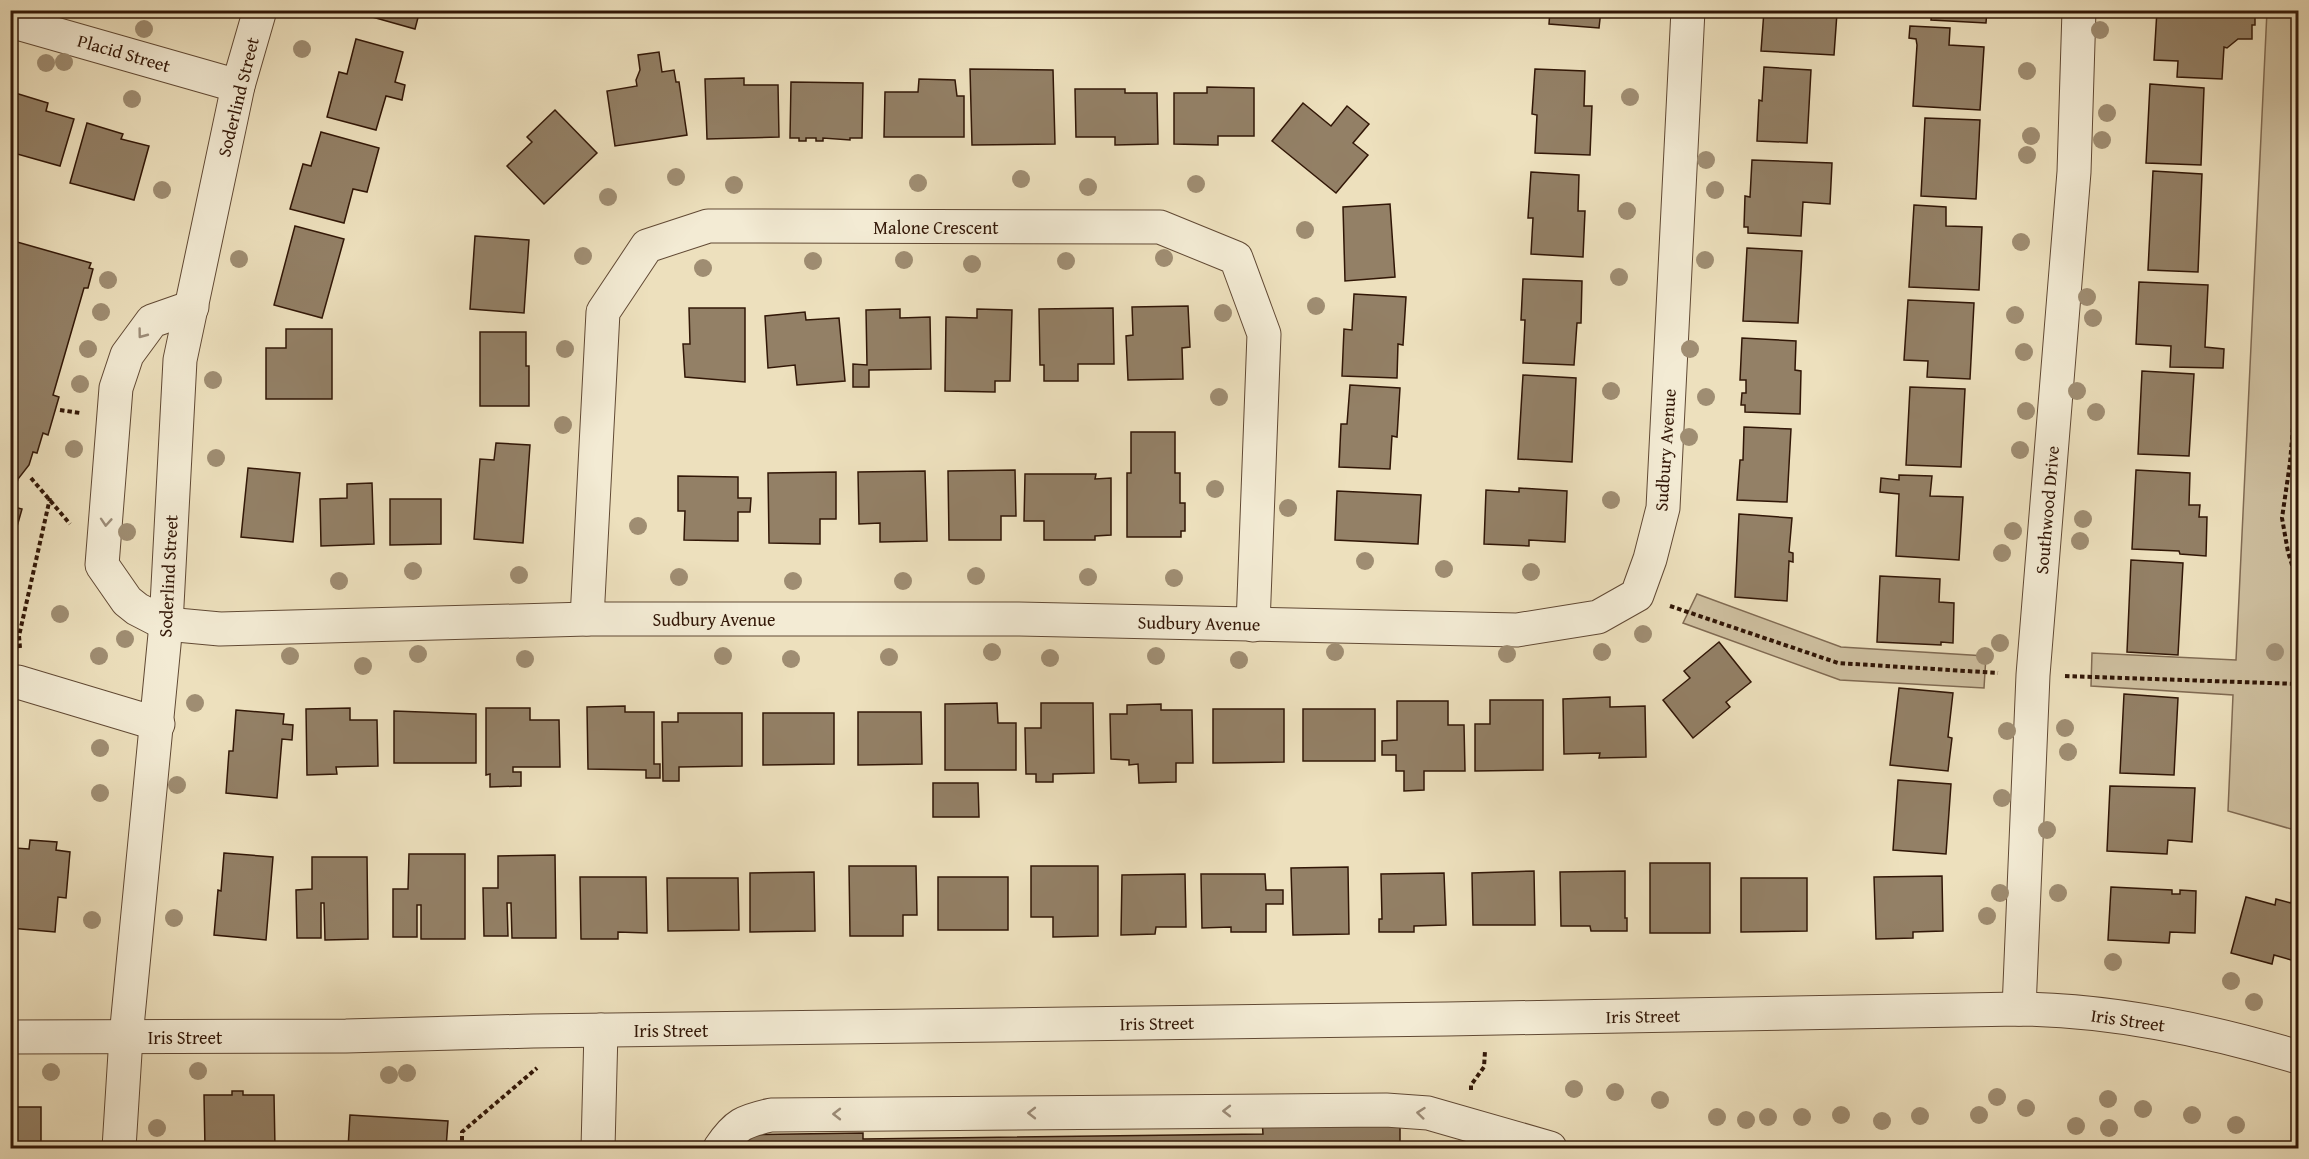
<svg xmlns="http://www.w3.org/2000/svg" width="2309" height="1159" font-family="'Gentium Book Plus',serif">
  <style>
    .green { fill: #cdbe9e; stroke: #806a52; stroke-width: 1.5 }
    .building { fill: #938066; stroke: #321707; stroke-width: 1.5 }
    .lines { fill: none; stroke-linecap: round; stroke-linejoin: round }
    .minor-casing { stroke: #614934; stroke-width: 35 }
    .path { stroke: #321707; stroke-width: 4; stroke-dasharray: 4.5 3; stroke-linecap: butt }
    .minor { stroke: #f3ebd4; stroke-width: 33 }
    .tree { fill: #9f8d72 }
    .oneway { stroke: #9c8c78 }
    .labels { text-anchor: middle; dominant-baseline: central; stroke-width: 5; stroke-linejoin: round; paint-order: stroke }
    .street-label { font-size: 18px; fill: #321707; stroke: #f3ebd4 }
  </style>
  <rect width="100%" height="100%" fill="#ede0bd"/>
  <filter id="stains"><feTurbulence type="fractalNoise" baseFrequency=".00333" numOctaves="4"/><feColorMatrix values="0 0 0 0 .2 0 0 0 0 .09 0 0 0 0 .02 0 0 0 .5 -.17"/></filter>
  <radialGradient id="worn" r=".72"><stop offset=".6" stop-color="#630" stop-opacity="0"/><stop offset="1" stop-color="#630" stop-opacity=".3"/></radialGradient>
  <g class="green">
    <polygon points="2267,11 2298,11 2298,831 2228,811 2233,695 2091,686 2092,653 2236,660"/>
    <polygon points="1697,594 1841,647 1986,656 1984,688 1840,680 1683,623"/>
  </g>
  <g class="building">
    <polygon points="366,10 420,10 415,29 365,15"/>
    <polygon points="1550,10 1601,10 1599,28 1549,24"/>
    <polygon points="1813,10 1837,13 1834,55 1761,51 1764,11"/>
    <polygon points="1932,10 1987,10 1986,23 1931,20"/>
    <polygon points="2157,10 2253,10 2255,11 2255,25 2252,25 2252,39 2238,39 2227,48 2224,47 2222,79 2177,77 2178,61 2154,60"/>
    <polygon points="1910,26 1950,28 1949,45 1984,47 1980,110 1913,106 1917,45 1916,39 1909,38"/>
    <polygon points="356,39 403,52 395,82 405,85 402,100 386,96 376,130 327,117 339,72 347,74"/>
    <polygon points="659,52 662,72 674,70 676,82 679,82 687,135 615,146 607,91 637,86 636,80 640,70 638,55"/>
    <polygon points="1764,67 1811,70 1807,143 1757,141 1759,100 1762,101"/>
    <polygon points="970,69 1053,70 1055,144 972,145"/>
    <polygon points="1535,69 1585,71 1584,106 1592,106 1590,155 1535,153 1537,115 1532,114"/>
    <polygon points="744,78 744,85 778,85 779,137 707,139 705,79"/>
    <polygon points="919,79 955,80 957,96 964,96 964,137 884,137 885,92 918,92"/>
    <polygon points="791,82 863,83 862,138 850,138 850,140 823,138 823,141 816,141 816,138 806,138 806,141 799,141 799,138 790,138"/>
    <polygon points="2150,84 2204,88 2201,165 2146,163"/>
    <polygon points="1207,87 1254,88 1254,136 1218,136 1218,145 1174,144 1174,93 1207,93"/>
    <polygon points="1075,89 1125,89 1125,93 1157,93 1158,144 1115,145 1115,137 1076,137"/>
    <polygon points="12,92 48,103 46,111 74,119 60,166 10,152"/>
    <polygon points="1303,103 1331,126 1347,106 1369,124 1353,143 1368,155 1336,193 1272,141"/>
    <polygon points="555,110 597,153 544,204 507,166 532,142 527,137"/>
    <polygon points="1925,118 1980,120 1976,199 1921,196"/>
    <polygon points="87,123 123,134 121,139 149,146 134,200 70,183"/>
    <polygon points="321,132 379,148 367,192 353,189 344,223 290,209 303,164 311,166"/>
    <polygon points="1752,160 1832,163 1830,204 1803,202 1801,236 1748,233 1748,227 1744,227 1745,196 1750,197"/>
    <polygon points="2153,171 2202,174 2198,272 2148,270"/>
    <polygon points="1531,172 1579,175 1578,211 1585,211 1583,257 1531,254 1533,218 1528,218"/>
    <polygon points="1390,204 1395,277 1345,281 1343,207"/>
    <polygon points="1914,205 1946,207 1946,226 1982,227 1979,290 1909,287"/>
    <polygon points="295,226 344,239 322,318 274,305"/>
    <polygon points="475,236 529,240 524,313 470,309"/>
    <polygon points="10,240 91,263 89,268 93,269 88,288 84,288 53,395 59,397 48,435 43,433 37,453 33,452 29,465 18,479 10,506"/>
    <polygon points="1747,248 1802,251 1798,323 1743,321"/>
    <polygon points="1523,279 1582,281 1581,323 1577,323 1574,365 1523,363 1525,320 1521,320"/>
    <polygon points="2139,282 2208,285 2205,347 2224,349 2223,368 2170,367 2171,346 2136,344"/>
    <polygon points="1354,294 1406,297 1403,345 1398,344 1397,378 1342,376 1344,329 1352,330"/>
    <polygon points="1908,300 1974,303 1970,379 1927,377 1928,361 1904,360"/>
    <polygon points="1188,306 1190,347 1182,348 1183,379 1128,380 1126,336 1133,335 1132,307"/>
    <polygon points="689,308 745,308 745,382 685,377 683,344 690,344"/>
    <polygon points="1113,308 1114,364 1078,364 1078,381 1044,381 1044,365 1040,365 1039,309"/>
    <polygon points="900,309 900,318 930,317 931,369 869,370 869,387 853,387 853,364 867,365 866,310"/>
    <polygon points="977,309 1012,310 1010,381 995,381 995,392 945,391 946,317 977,318"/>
    <polygon points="805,312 806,320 839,318 845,381 797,385 795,365 768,368 765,316"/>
    <polygon points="286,329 332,329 332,399 266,399 266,348 286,348"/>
    <polygon points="480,332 526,332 526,366 529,366 529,406 480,406"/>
    <polygon points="1742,338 1796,341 1795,370 1801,371 1800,414 1745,412 1745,405 1741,405 1742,393 1746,393 1746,380 1740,380"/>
    <polygon points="2142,371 2194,374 2189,456 2138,454"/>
    <polygon points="1523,375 1576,378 1572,462 1518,459"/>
    <polygon points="1350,385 1400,388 1397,437 1392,436 1390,469 1339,467 1341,424 1347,424"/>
    <polygon points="1910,387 1965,389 1961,467 1906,465"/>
    <polygon points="1744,427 1791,429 1787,502 1737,500 1740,460 1743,460"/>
    <polygon points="1131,432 1175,432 1175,473 1180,473 1180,503 1185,503 1185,531 1181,531 1181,537 1127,537 1127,473 1131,473"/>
    <polygon points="496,443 530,445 523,543 474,539 480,459 494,460"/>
    <polygon points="248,468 300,473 293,542 241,537"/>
    <polygon points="1015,470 1016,516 1001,516 1001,540 949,540 948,471"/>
    <polygon points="2136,470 2190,473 2189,505 2200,505 2199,517 2207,517 2206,556 2180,554 2179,551 2132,549"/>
    <polygon points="925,471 927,541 880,542 880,523 859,524 858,472"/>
    <polygon points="836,472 836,519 820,519 820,544 769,543 768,473"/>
    <polygon points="1025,474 1096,474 1095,479 1111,478 1111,535 1095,536 1095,540 1044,540 1044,521 1024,521"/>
    <polygon points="1899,475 1932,476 1930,496 1963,497 1959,560 1896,556 1899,494 1880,492 1881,478 1899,480"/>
    <polygon points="678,476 738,477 738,498 751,498 750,512 738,512 738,541 684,540 685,511 678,511"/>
    <polygon points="372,483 374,544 321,546 320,499 347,498 347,484"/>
    <polygon points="1519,488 1567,491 1565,542 1529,540 1529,546 1484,544 1486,490 1519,492"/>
    <polygon points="1337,491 1421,495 1418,544 1335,540"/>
    <polygon points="390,499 441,499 441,544 390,545"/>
    <polygon points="10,506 22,509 10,551"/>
    <polygon points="1739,514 1792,518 1789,552 1793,553 1793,562 1789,561 1787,601 1735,597"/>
    <polygon points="2131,560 2183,563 2178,655 2127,652"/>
    <polygon points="1880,576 1940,579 1939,602 1954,603 1953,643 1941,642 1941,645 1877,642"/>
    <polygon points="1719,642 1751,682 1726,702 1730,707 1693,738 1663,700 1690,678 1684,671"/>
    <polygon points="1899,688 1953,693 1948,737 1952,738 1948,771 1890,765"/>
    <polygon points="2124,694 2178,698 2174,775 2120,773"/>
    <polygon points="1610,697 1610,707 1645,706 1646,757 1599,758 1600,753 1564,754 1563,699"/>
    <polygon points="1490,700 1543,700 1543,770 1475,771 1475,724 1490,724"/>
    <polygon points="1397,701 1448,701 1448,725 1464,725 1465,771 1424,771 1424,790 1404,791 1404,771 1396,771 1396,755 1382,755 1382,741 1397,740"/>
    <polygon points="997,703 998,723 1016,723 1016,770 945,770 945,704"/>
    <polygon points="1041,703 1093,703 1094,773 1053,774 1053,782 1036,782 1036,774 1026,774 1025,728 1041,728"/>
    <polygon points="1161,704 1161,710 1192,710 1193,763 1176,763 1176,782 1139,783 1138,764 1129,765 1129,760 1111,759 1110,714 1127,714 1127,705"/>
    <polygon points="625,706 625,712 654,712 654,764 660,764 660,778 646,778 646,770 588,769 587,707"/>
    <polygon points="350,708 350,720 377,720 378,766 336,767 337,774 307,775 306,709"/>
    <polygon points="486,708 530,708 530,720 559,720 560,767 513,767 513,772 521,772 521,786 490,787 490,774 486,775"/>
    <polygon points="1213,709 1284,709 1284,762 1213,763"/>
    <rect x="1303" y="709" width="72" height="52"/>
    <polygon points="236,710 284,714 283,724 293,725 292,740 282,739 277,798 226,793 229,751 233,751"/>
    <polygon points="394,711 476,714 476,763 394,763"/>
    <polygon points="858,712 921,712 922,764 858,765"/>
    <polygon points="678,713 742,713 742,766 679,767 679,781 663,781 662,722 678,722"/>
    <polygon points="763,713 834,713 834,764 763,765"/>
    <polygon points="1898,780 1951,784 1946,854 1893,850"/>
    <polygon points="933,783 978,783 979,817 933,817"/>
    <polygon points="2110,786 2195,788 2192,842 2168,840 2167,854 2107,851"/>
    <polygon points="30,840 57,842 56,850 70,852 66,898 58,897 55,932 10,928 10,881 13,881 15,848 29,849"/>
    <polygon points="224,853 273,857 266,940 214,935 218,890 221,891"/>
    <polygon points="409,854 465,854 465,939 421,939 421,905 417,905 417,937 393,937 393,889 408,889"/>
    <polygon points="555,855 556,938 512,938 511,903 507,903 508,936 484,936 483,888 498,888 498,856"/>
    <polygon points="312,857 367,857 368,939 325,940 324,903 321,903 321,938 297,938 296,890 312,889"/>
    <rect x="1650" y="863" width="60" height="70"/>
    <polygon points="849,866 916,866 917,915 903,915 903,936 850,936"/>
    <polygon points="1031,866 1098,866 1098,936 1053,937 1053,917 1031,917"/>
    <polygon points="1348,867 1349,934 1293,935 1291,868"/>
    <polygon points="1534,871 1535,925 1473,925 1472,873"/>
    <polygon points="1625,871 1625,918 1627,918 1627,931 1591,931 1590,926 1561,926 1560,872"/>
    <polygon points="814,872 815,931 750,932 750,873"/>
    <polygon points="1444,873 1446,925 1414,926 1414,932 1379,932 1379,919 1382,919 1381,874"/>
    <polygon points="1185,874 1186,927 1156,927 1155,934 1121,935 1122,875"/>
    <polygon points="1201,874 1265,874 1266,890 1283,890 1283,904 1266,904 1266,932 1231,932 1231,927 1202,928"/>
    <polygon points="1942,876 1943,931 1913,932 1913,938 1876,939 1874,877"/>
    <polygon points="580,877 646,877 647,933 618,932 618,939 581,939"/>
    <rect x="938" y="877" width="70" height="53"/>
    <polygon points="667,878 738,878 739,930 668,931"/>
    <polygon points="1741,878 1807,878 1807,931 1741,932"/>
    <polygon points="2111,887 2172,890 2172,894 2180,894 2180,890 2196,891 2195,933 2170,932 2169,943 2108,940"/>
    <polygon points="2295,888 2298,888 2298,962 2274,955 2272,964 2231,953 2246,897 2275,905 2276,899 2291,903"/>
    <polygon points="232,1091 243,1091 243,1095 274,1095 275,1148 205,1148 204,1095 232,1095"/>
    <rect x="10" y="1107" width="31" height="41"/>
    <polygon points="350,1115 448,1121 446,1148 348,1148"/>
    <polygon points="1400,1117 1400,1148 738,1148 738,1135 863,1133 863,1139 1263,1134 1262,1119"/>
  </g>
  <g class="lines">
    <defs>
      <g id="minor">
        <polyline points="10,21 238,86"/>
        <polyline points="192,307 152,321 127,355 116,388 102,565 127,601 137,609 166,624 220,629 587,619 1019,619 1517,630 1598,617 1637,595 1650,559 1663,508 1688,10"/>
        <polyline points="587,619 603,312 647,246 708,226 1160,227 1236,258 1264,334 1253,625"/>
        <polyline points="18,682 158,724"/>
        <polyline points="2019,1009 2033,675 2074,172 2079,10"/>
        <path d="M10 1037 346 1036 533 1031 1447 1019 2019 1009C2114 1010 2208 1030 2298 1057"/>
        <polyline points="119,1148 126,1037 166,624 180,360 238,86 260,10"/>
        <polyline points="598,1148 601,1030"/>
        <path d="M720 1148C736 1124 744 1121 771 1115L1386 1110 1428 1113 1550 1148"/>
      </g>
    </defs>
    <use href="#minor" class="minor-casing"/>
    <g class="path">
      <polyline points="2298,368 2290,463 2282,518 2288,552 2298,584"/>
      <polyline points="60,410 80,413"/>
      <polyline points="31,478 70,524"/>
      <polyline points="1670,606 1838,663 1998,673"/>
      <polyline points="2298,646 2294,685 2298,689"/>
      <polyline points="20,648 19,636 50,498"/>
      <polyline points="2065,676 2298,684"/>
      <polyline points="1471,1090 1471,1085 1484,1067 1485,1051"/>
      <polyline points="462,1148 462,1132 537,1068"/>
    </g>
    <use href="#minor" class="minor"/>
  </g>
  <g class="tree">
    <circle cx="144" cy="29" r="9"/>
    <circle cx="2100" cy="30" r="9"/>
    <circle cx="302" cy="49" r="9"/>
    <circle cx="64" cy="62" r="9"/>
    <circle cx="46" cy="63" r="9"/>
    <circle cx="2027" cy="71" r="9"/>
    <circle cx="1630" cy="97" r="9"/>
    <circle cx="132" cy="99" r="9"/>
    <circle cx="2107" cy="113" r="9"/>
    <circle cx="2031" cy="136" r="9"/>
    <circle cx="2102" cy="140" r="9"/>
    <circle cx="2027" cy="155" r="9"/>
    <circle cx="1706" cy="160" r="9"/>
    <circle cx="676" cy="177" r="9"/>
    <circle cx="1021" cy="179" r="9"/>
    <circle cx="918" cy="183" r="9"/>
    <circle cx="1196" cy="184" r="9"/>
    <circle cx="734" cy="185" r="9"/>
    <circle cx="1088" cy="187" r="9"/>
    <circle cx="162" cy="190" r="9"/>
    <circle cx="1715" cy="190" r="9"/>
    <circle cx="608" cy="197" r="9"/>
    <circle cx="1627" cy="211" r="9"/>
    <circle cx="1305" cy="230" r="9"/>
    <circle cx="2021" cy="242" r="9"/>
    <circle cx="583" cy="256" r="9"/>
    <circle cx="1164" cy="258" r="9"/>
    <circle cx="239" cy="259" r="9"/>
    <circle cx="904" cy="260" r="9"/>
    <circle cx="1705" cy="260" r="9"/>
    <circle cx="813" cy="261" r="9"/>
    <circle cx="1066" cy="261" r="9"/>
    <circle cx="972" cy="264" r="9"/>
    <circle cx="703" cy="268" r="9"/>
    <circle cx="1619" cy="277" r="9"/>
    <circle cx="108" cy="280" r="9"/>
    <circle cx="2087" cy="297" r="9"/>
    <circle cx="1316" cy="306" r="9"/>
    <circle cx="101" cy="312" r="9"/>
    <circle cx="1223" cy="313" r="9"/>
    <circle cx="2015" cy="315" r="9"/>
    <circle cx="2093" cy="318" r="9"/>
    <circle cx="88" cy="349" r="9"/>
    <circle cx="565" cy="349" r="9"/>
    <circle cx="1690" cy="349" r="9"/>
    <circle cx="2024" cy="352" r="9"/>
    <circle cx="213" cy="380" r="9"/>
    <circle cx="80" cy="384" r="9"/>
    <circle cx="1611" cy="391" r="9"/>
    <circle cx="2077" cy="391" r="9"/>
    <circle cx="1219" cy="397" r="9"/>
    <circle cx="1706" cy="397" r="9"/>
    <circle cx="2026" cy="411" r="9"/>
    <circle cx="2096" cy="412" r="9"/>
    <circle cx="563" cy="425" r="9"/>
    <circle cx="1689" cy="437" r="9"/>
    <circle cx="74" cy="449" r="9"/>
    <circle cx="2020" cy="450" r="9"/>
    <circle cx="216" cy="458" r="9"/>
    <circle cx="1215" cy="489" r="9"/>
    <circle cx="1611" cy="500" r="9"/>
    <circle cx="1288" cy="508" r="9"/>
    <circle cx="2083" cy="519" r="9"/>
    <circle cx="638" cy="526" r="9"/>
    <circle cx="2013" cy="531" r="9"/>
    <circle cx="127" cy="532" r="9"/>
    <circle cx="2080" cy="541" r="9"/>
    <circle cx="2002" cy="553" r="9"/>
    <circle cx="1365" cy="561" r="9"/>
    <circle cx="1444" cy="569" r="9"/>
    <circle cx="413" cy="571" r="9"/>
    <circle cx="1531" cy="572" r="9"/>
    <circle cx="519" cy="575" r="9"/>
    <circle cx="976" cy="576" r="9"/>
    <circle cx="679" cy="577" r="9"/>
    <circle cx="1088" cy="577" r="9"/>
    <circle cx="1174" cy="578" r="9"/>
    <circle cx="339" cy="581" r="9"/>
    <circle cx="793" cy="581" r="9"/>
    <circle cx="903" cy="581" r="9"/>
    <circle cx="60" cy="614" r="9"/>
    <circle cx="1643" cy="634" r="9"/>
    <circle cx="125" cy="639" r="9"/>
    <circle cx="2000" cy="643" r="9"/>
    <circle cx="992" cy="652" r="9"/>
    <circle cx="1335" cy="652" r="9"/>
    <circle cx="1602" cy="652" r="9"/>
    <circle cx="2275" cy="652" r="9"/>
    <circle cx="418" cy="654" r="9"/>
    <circle cx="1507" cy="654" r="9"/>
    <circle cx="99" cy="656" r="9"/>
    <circle cx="290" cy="656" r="9"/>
    <circle cx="723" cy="656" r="9"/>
    <circle cx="1156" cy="656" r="9"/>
    <circle cx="1985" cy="656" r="9"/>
    <circle cx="889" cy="657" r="9"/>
    <circle cx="1050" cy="658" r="9"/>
    <circle cx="525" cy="659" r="9"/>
    <circle cx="791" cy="659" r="9"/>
    <circle cx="1239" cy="660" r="9"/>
    <circle cx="363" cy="666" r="9"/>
    <circle cx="195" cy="703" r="9"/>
    <circle cx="2065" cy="728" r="9"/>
    <circle cx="2007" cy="731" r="9"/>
    <circle cx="100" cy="748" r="9"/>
    <circle cx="2068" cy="752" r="9"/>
    <circle cx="177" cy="785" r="9"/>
    <circle cx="100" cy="793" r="9"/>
    <circle cx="2002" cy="798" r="9"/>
    <circle cx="2047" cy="830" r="9"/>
    <circle cx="2000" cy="893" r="9"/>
    <circle cx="2058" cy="893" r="9"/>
    <circle cx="1987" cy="916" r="9"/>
    <circle cx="174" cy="918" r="9"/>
    <circle cx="92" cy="920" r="9"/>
    <circle cx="2113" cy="962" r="9"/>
    <circle cx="2231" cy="981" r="9"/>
    <circle cx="2254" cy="1002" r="9"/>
    <circle cx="198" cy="1071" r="9"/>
    <circle cx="51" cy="1072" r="9"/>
    <circle cx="407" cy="1073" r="9"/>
    <circle cx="389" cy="1075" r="9"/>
    <circle cx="1574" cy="1089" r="9"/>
    <circle cx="1615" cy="1092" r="9"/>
    <circle cx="1997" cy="1097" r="9"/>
    <circle cx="2108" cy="1099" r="9"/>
    <circle cx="1660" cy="1100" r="9"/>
    <circle cx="2026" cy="1108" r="9"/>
    <circle cx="2143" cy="1109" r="9"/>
    <circle cx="1841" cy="1115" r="9"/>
    <circle cx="1979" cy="1115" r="9"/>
    <circle cx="2192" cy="1115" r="9"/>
    <circle cx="1920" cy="1116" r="9"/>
    <circle cx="1717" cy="1117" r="9"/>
    <circle cx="1768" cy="1117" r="9"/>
    <circle cx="1802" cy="1117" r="9"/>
    <circle cx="1746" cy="1120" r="9"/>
    <circle cx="1882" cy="1121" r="9"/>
    <circle cx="2236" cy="1125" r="9"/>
    <circle cx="2076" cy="1126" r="9"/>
    <circle cx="157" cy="1128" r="9"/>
    <circle cx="2109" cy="1128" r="9"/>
  </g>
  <defs><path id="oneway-chevron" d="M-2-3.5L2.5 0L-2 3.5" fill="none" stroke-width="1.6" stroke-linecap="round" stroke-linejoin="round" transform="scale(1.5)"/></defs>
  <g class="oneway">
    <use href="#oneway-chevron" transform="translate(142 334) rotate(127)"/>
    <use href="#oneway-chevron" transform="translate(106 522) rotate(94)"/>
    <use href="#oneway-chevron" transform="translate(1227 1111) rotate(180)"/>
    <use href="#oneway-chevron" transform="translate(1032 1113) rotate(180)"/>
    <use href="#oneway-chevron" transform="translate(1421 1113) rotate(-174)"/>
    <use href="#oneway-chevron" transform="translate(837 1114) rotate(180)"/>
  </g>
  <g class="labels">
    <g class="street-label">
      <text transform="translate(124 53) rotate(16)">Placid Street</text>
      <text transform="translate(238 97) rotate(-76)">Soderlind Street</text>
      <text x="936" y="227">Malone Crescent</text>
      <text transform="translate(1665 450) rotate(-86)">Sudbury Avenue</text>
      <text transform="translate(2047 510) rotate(-85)">Southwood Drive</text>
      <text transform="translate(168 576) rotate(-87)">Soderlind Street</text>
      <text x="714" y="619">Sudbury Avenue</text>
      <text transform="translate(1199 623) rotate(1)">Sudbury Avenue</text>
      <text transform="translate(1643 1016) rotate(-1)">Iris Street</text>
      <text transform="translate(2128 1020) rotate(8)">Iris Street</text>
      <text transform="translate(1157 1023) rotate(-1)">Iris Street</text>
      <text x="671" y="1030">Iris Street</text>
      <text x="185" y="1037">Iris Street</text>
    </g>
  </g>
  <rect width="2309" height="1159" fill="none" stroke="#ede0bd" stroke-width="36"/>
  <rect x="12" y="12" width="2285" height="1135" fill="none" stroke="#321707" stroke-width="3"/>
  <rect x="18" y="18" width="2273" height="1123" fill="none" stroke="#321707" stroke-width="1.5"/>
  <rect width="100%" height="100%" filter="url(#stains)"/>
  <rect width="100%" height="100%" fill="url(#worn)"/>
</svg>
